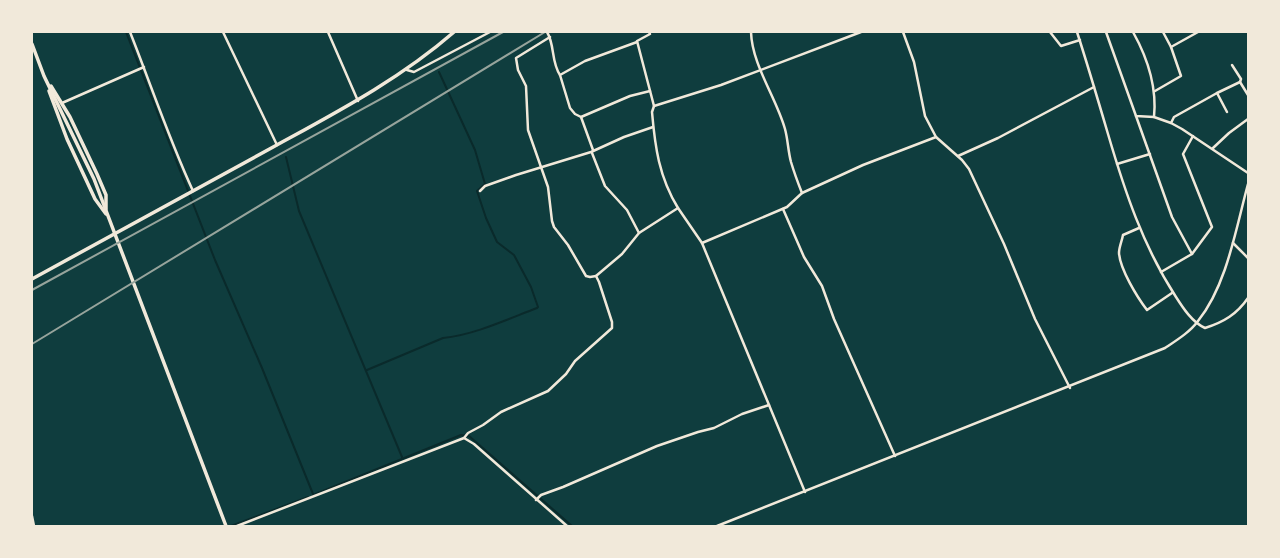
<svg xmlns="http://www.w3.org/2000/svg" width="1280" height="558" font-family="Overpass,sans-serif">
  <style>
    .lines { fill: none; stroke-linecap: round; stroke-linejoin: round }
    .stream { stroke: #0a2a2b; stroke-width: 2 }
    .minor { stroke: #f1e9da; stroke-width: 2.5 }
    .tertiary { stroke: #f1e9da; stroke-width: 2.5 }
    .primary { stroke: #f1e9da; stroke-width: 3.5 }
    .rail { stroke: #97a49c; stroke-width: 2 }
  </style>
  <rect width="100%" height="100%" fill="#0f3d3e"/>
  <g class="lines">
    <g class="stream">
      <polyline points="126,32 215,260 262,368 313,494"/>
      <polyline points="286,157 299,211 402,457"/>
      <path d="M367 370 443 338C474 335 508 319 537 308L538 307 531 287 514 255 497 242 486 218 477 191 485 184 475 150 439 72"/>
      <polyline points="313,495 461,435 469,436 572,526"/>
      <polyline points="231,526 308,497"/>
    </g>
    <g class="minor">
      <path d="M130 32C151 85 169 139 193 191"/>
      <polyline points="223,32 277,145"/>
      <polyline points="328,32 358,101"/>
      <path d="M547 32C555 45 551 62 560 75"/>
      <path d="M649 32 650 34 637 41 654 106 652 112C655 147 659 177 678 208"/>
      <path d="M751 32C752 65 776 97 785 129 788 140 788 151 791 162 794 172 798 183 802 193"/>
      <polyline points="1050,32 1061,46 1080,40"/>
      <path d="M1077 32C1088 66 1098 100 1108 134 1125 192 1143 246 1176 297 1183 308 1192 322 1205 328 1224 322 1237 314 1248 298"/>
      <polyline points="1106,32 1136,116 1154,117"/>
      <path d="M1133 32C1147 57 1157 87 1154 117L1171 123 1182 129 1248 173"/>
      <polyline points="550,37 516,58 518,70 526,86 528,130 548,187 552,221 554,227 568,245 586,276 590,277 596,276"/>
      <polyline points="1171,47 1198,32"/>
      <polyline points="1232,65 1241,79 1240,82"/>
      <polyline points="407,70 414,72 490,32"/>
      <polyline points="1155,91 1181,76 1171,47 1163,32"/>
      <polyline points="1217,93 1240,82 1248,95"/>
      <polyline points="62,103 144,67"/>
      <polyline points="654,106 721,85 861,32"/>
      <polyline points="1136,116 1172,217 1192,254"/>
      <polyline points="581,117 630,96 650,91"/>
      <polyline points="1171,123 1174,117 1217,93 1227,112"/>
      <polyline points="936,137 962,160 969,169 1004,244 1035,319 1070,388"/>
      <polyline points="1213,148 1229,133 1248,119"/>
      <polyline points="593,150 581,117 575,114 570,108 560,75 585,61 637,42"/>
      <polyline points="592,153 605,186 627,210 639,233"/>
      <polyline points="958,156 998,138 1094,87"/>
      <polyline points="1117,164 1150,154"/>
      <polyline points="480,191 485,186 516,175 591,152 624,137 653,127"/>
      <polyline points="783,209 804,257 822,286 834,319 895,456"/>
      <path d="M1139 228 1123 235C1122 241 1119 247 1119 253 1120 269 1137 297 1147 310L1172 293"/>
      <polyline points="1233,243 1248,258"/>
      <polyline points="1161,272 1192,254 1212,227 1183,154 1193,136"/>
      <polyline points="464,438 474,444 567,526"/>
      <polyline points="536,500 541,495 563,487 657,446 698,432 714,428 742,414 769,405"/>
      <polyline points="237,526 464,438 468,433 483,425 501,412 548,391 566,374 575,361 612,328 612,322 599,282 596,276 622,254 639,233 678,208 702,243 787,207 802,193 863,165 936,137 925,116 914,62 903,32"/>
    </g>
    <g class="tertiary">
      <polyline points="702,243 805,492"/>
      <polyline points="32,516 34,526"/>
      <path d="M717 526 1165 348C1177 340 1190 332 1198 321 1227 285 1236 228 1248 184"/>
    </g>
    <g class="primary">
      <polyline points="32,44 44,76 94,179 226,526"/>
      <polyline points="51,86 70,117 97,174 106,195 106,209"/>
      <polyline points="49,91 67,139 95,199 106,214"/>
      <path d="M32 279C113 235 194 191 275 146 337 112 400 79 454 32"/>
    </g>
    <g class="rail">
      <polyline points="32,290 503,32"/>
      <polyline points="32,344 545,32"/>
    </g>
  </g>
  <rect width="1280" height="558" fill="none" stroke="#f1e9da" stroke-width="66"/>
</svg>
